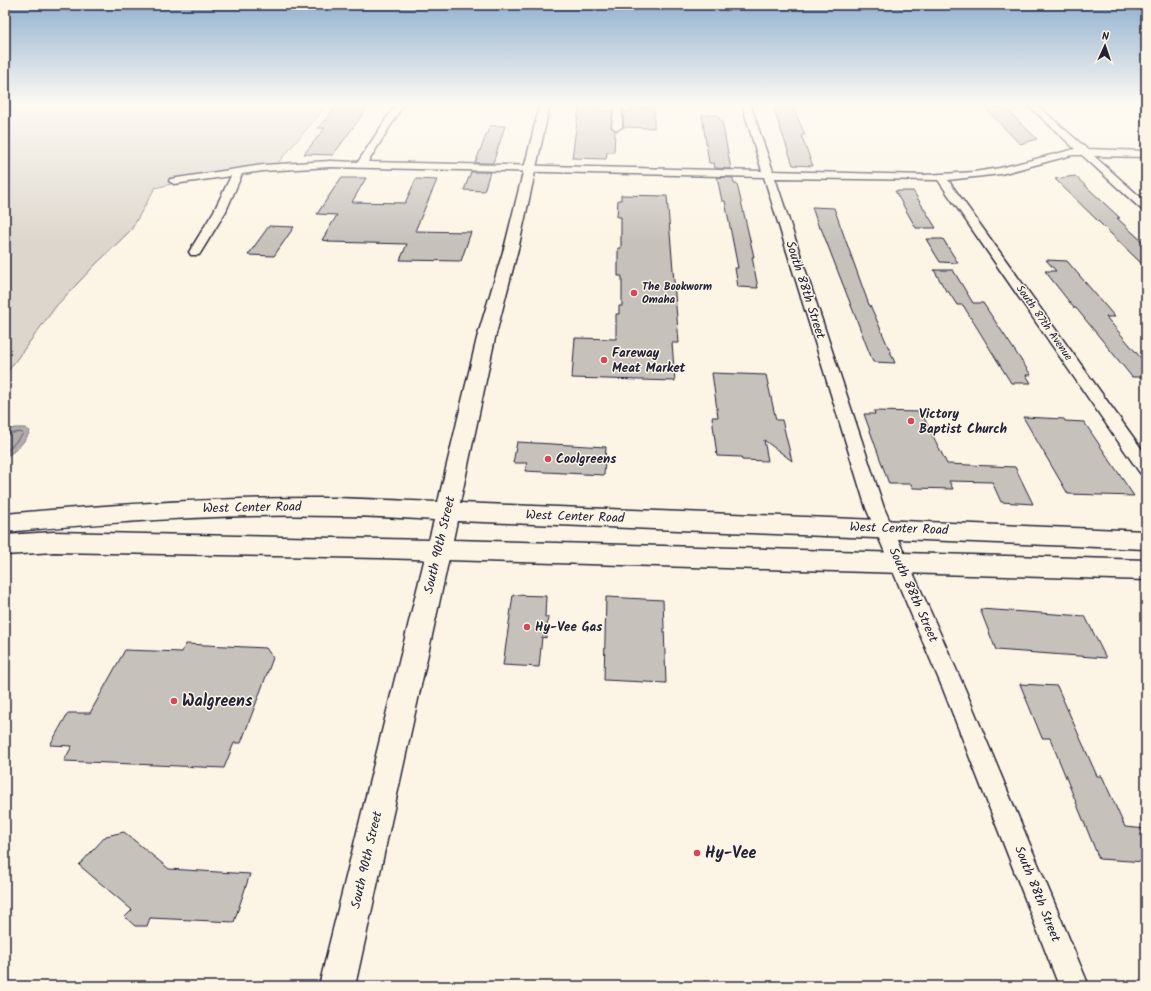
<svg xmlns="http://www.w3.org/2000/svg" width="1151" height="991" font-family="Kalam,sans-serif">
  <style>
    .green { fill: #dcd6cc; stroke: #7f7c84 }
    .water { fill: #b2adab; stroke: #78757e }
    .lines { fill: none; stroke-linecap: round; stroke-linejoin: round }
    .shore { stroke: #5c5a68; stroke-width: 1 }
    .building { fill: #c6c1bb; stroke: #22223b }
    .minor-casing { stroke: #22223b; stroke-width: 3 }
    .secondary-casing { stroke: #22223b; stroke-width: 3 }
    .primary-casing { stroke: #22223b; stroke-width: 3 }
    .minor { fill: #fcf5e5; fill-rule: evenodd }
    .secondary { fill: #fcf5e5; fill-rule: evenodd }
    .primary { fill: #fcf5e5; fill-rule: evenodd }
    .poi-dot { fill: #d1495b; stroke: #fcf5e5; stroke-width: 1.5 }
    .labels { text-anchor: middle; dominant-baseline: central; stroke-width: 3; stroke-linejoin: round; paint-order: stroke }
    .far-poi-label { font-size: 11px; font-weight: bold; fill: #22223b; stroke: #fcf5e5; text-anchor: start }
    .far-street-label { font-size: 11px; fill: #22223b; stroke: #fcf5e5 }
    .street-label { font-size: 13px; fill: #22223b; stroke: #fcf5e5 }
    .poi-label { font-size: 13px; font-weight: bold; fill: #22223b; stroke: #fcf5e5; text-anchor: start }
    .near-poi-label { font-size: 16px; font-weight: bold; fill: #22223b; stroke: #fcf5e5; text-anchor: start }
  </style>
  <rect width="100%" height="100%" fill="#fcf5e5"/>
  <filter id="ink" filterUnits="userSpaceOnUse"><feTurbulence type="fractalNoise" baseFrequency=".025" numOctaves="2"/><feDisplacementMap in="SourceGraphic" scale="8" xChannelSelector="R" yChannelSelector="G"/><feConvolveMatrix kernelMatrix="1 2 1 2 8 2 1 2 1" color-interpolation-filters="sRGB"/></filter>
  <g filter="url(#ink)">
    <polygon class="green" points="5,104 328,104 277,164 171,180 171,184 155,188 131,230 96,264 57,305 5,375"/>
    <path class="water" d="M15 428H25L30 431C26 441 15 452 5 457V430Z"/>
    <g class="lines">
      <polyline class="shore" points="5,434 21,432 23,434 5,453"/>
    </g>
    <g class="building">
      <polygon points="339,104 370,104 333,155 304,154 325,128 318,128"/>
      <polygon points="579,107 601,107 600,111 613,111 611,127 615,130 614,152 607,152 606,159 572,158"/>
      <polygon points="632,107 654,108 654,128 623,127 624,111 632,111"/>
      <polygon points="773,107 793,107 805,135 801,135 813,166 793,165"/>
      <polygon points="984,107 1005,108 1037,139 1020,144"/>
      <polygon points="702,115 718,115 720,121 722,121 731,169 715,168 714,163 709,163"/>
      <polygon points="490,126 505,126 493,163 475,163"/>
      <polygon points="471,172 490,172 484,191 464,190"/>
      <polygon points="1075,176 1120,218 1117,218 1146,245 1146,268 1055,179"/>
      <polygon points="717,177 733,178 734,184 737,184 754,257 752,257 758,288 738,287 735,268 738,268 725,201 722,201"/>
      <polygon points="341,178 366,178 352,202 405,203 416,179 437,180 415,231 471,232 461,261 400,260 407,244 328,242 329,241 322,240 337,215 317,214"/>
      <polygon points="895,191 913,191 936,228 916,228"/>
      <polygon points="621,195 667,196 679,343 672,343 675,381 572,378 575,338 616,339 616,314 619,314 619,306 622,306 622,276 618,276 618,248 621,248 621,217 617,217 618,200 621,200"/>
      <polygon points="812,207 834,208 869,305 870,305 878,323 895,363 873,362 821,228 819,228"/>
      <polygon points="269,226 294,227 274,256 248,255"/>
      <polygon points="926,239 943,239 958,263 940,262"/>
      <polygon points="1046,260 1067,261 1115,317 1106,317 1146,364 1146,377 1132,377 1076,308 1074,308 1045,271 1056,271"/>
      <polygon points="934,270 953,270 973,303 983,303 1031,375 1026,375 1031,383 1011,383 963,305 957,305 948,291 946,291"/>
      <polygon points="712,373 766,375 776,420 782,420 792,461 764,440 768,461 742,460 741,457 717,456 712,417 718,417"/>
      <polygon points="874,411 921,412 947,464 1015,467 1033,504 1001,502 992,482 949,481 953,489 913,488 911,484 889,484 864,414 875,414"/>
      <polygon points="1023,417 1064,419 1065,421 1084,422 1134,496 1068,494"/>
      <polygon points="517,442 606,447 604,475 525,471 527,463 513,463"/>
      <polygon points="513,595 546,596 545,617 548,617 546,638 542,637 539,667 503,665"/>
      <polygon points="606,597 663,600 666,683 604,680"/>
      <polygon points="980,609 1085,616 1106,658 996,650"/>
      <polygon points="186,644 266,648 273,658 241,743 234,743 224,768 64,761 72,746 50,745 68,713 90,713 125,650 182,652"/>
      <polygon points="1020,684 1057,686 1097,776 1102,776 1125,827 1146,829 1146,862 1099,859 1050,738 1042,738"/>
      <polygon points="124,832 169,869 250,874 234,922 150,918 147,926 135,926 125,917 132,910 79,865 106,836"/>
    </g>
    <g class="lines">
      <defs>
        <g id="minor">
          <polygon points="396,104 404,104 368,162 762,171 742,104 750,104 773,171 925,175 974,172 1000,168 1075,149 1027,104 1036,104 1087,149 1146,151 1146,157 1094,156 1146,202 1146,211 1142,210 1082,155 1072,155 1001,174 948,180 1146,455 1146,474 1140,473 938,180 775,178 884,508 965,689 1089,986 1059,986 943,689 866,508 764,177 330,167 263,171 242,174 226,211 201,252 199,255 191,255 189,252 214,211 231,176 174,184 169,181 170,179 263,165 330,161 358,162"/>
          <polygon points="615,104 621,104 622,106 622,127 617,130 612,127"/>
        </g>
        <polygon id="secondary" points="439,539 447,542 451,549 355,986 319,986 427,549 431,542"/>
        <path id="primary" d="M540 104H550L519 245 495 338 460 503 1146 531V549L457 521 453 540 1146 560V580L380 558 54 552 5 555V535L54 532 429 540 434 520C402 518 370 516 337 516 227 513 115 522 5 532V514C115 504 225 497 335 498 370 499 404 501 438 502L477 338 505 245Z"/>
      </defs>
      <use href="#minor" class="minor-casing"/>
      <use href="#secondary" class="secondary-casing"/>
      <use href="#primary" class="primary-casing"/>
      <use href="#minor" class="minor"/>
      <use href="#secondary" class="secondary"/>
      <use href="#primary" class="primary"/>
    </g>
  </g>
  <linearGradient id="sky" x2="0" y2="1"><stop stop-color="#92b1d0"/><stop offset="0.43" stop-color="#fefaf3"/><stop offset="1" stop-color="#fefaf3" stop-opacity="0"/></linearGradient>
  <rect width="1151" height="243" fill="url(#sky)"/>
  <g class="poi-dot">
    <circle cx="634" cy="293" r="4"/>
    <circle cx="604" cy="360" r="4"/>
    <circle cx="911" cy="421" r="4"/>
    <circle cx="548" cy="459" r="4"/>
    <circle cx="527" cy="627" r="4"/>
    <circle cx="174" cy="701" r="4"/>
    <circle cx="697" cy="853" r="4"/>
  </g>
  <g class="labels">
    <g class="far-poi-label">
      <text x="642" y="287">The Bookworm<tspan x="642" dy="13">Omaha</tspan></text>
    </g>
    <g class="far-street-label">
      <text transform="translate(1044 323) rotate(55)">South 87th Avenue</text>
    </g>
    <g class="street-label">
      <text transform="translate(805 290) rotate(72)">South 88th Street</text>
      <text transform="translate(252 508) rotate(-1)">West Center Road</text>
      <text transform="translate(575 517) rotate(2)">West Center Road</text>
      <text transform="translate(899 529) rotate(2)">West Center Road</text>
      <text transform="translate(440 545) rotate(-77)">South 90th Street</text>
      <text transform="translate(913 595) rotate(66)">South 88th Street</text>
      <text transform="translate(367 860) rotate(-77)">South 90th Street</text>
      <text transform="translate(1037 894) rotate(68)">South 88th Street</text>
    </g>
    <g class="poi-label">
      <text x="612" y="353">Fareway<tspan x="612" dy="15">Meat Market</tspan></text>
      <text x="919" y="414">Victory<tspan x="919" dy="15">Baptist Church</tspan></text>
      <text x="556" y="459">Coolgreens</text>
      <text x="535" y="627">Hy-Vee Gas</text>
    </g>
    <g class="near-poi-label">
      <text x="182" y="701">Walgreens</text>
      <text x="705" y="853">Hy-Vee</text>
    </g>
  </g>
  <rect width="1151" height="991" fill="none" stroke="#fcf5e5" stroke-width="20"/>
  <rect x="10" y="10" width="1131" height="971" fill="none" stroke="#22223b" stroke-width="1.5" filter="url(#ink)"/>
  <g transform="translate(1105 46) rotate(3)" stroke="#fcf5e5" stroke-width="3" paint-order="stroke">
  <path d="M0-3L7 15L0 10L-7 15Z" fill="#22223b"/>
  <text y="-6" font-size="11" font-weight="bold" text-anchor="middle" fill="#22223b">N</text>
  </g>
</svg>
